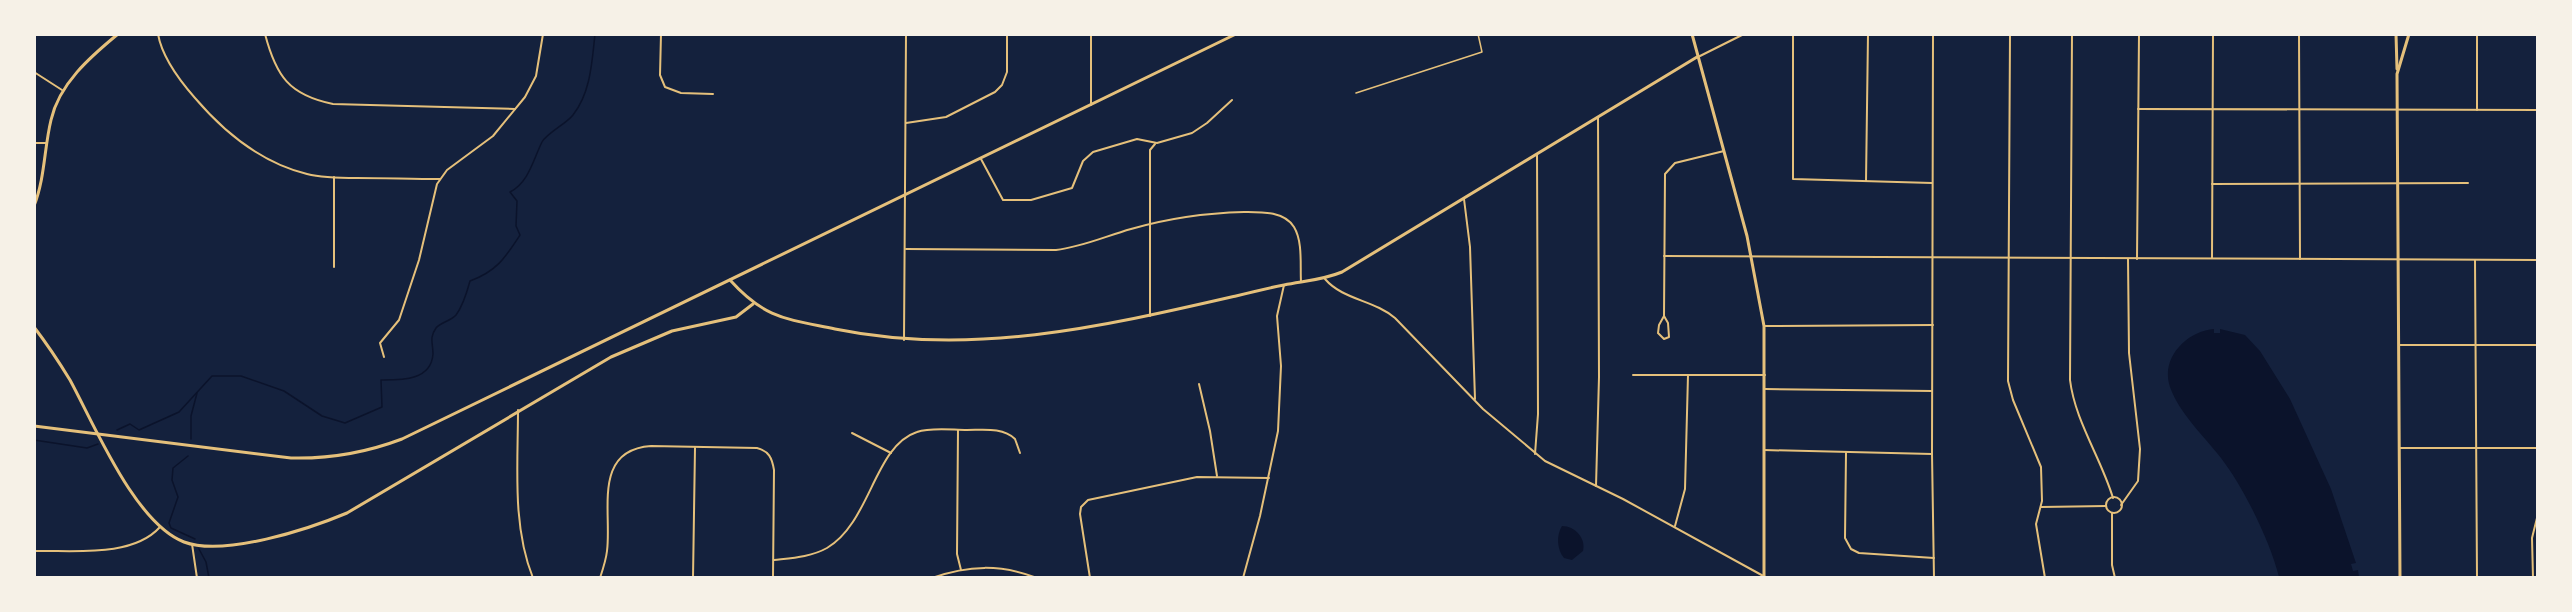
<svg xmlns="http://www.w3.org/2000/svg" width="2572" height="612" font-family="Lato,sans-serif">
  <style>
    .water { fill: #0b132b }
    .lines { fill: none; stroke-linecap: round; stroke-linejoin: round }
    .stream { stroke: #0b132b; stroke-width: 1.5 }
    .service { stroke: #e5c07b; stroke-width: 1.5 }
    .minor { stroke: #e5c07b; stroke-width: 2 }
    .tertiary { stroke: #e5c07b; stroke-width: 3 }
    .secondary { stroke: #e5c07b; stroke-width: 3 }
  </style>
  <rect width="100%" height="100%" fill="#14213d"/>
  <g class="water">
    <path d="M2214 329V333H2220V329L2245 335 2260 351 2290 399 2331 489 2356 563 2351 564 2353 571 2358 570 2359 577H2279C2270 541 2244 488 2221 458 2204 436 2179 413 2170 387 2160 358 2187 331 2214 329Z"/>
    <path d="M1562 526C1575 526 1586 538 1583 551L1572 560 1564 558C1557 550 1556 535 1562 526Z"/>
  </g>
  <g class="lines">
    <g class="stream">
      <path d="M117 430 130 424 139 430 179 412 212 376H241L284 391 322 416 345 423 382 407 381 380C401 380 431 381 433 354 433 343 429 338 436 328 441 322 451 321 456 315 463 306 467 292 470 281 497 271 505 258 520 235L516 226 517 201 510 192C529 182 533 160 542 142 547 133 566 124 573 115 591 92 592 61 595 34"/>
      <polyline points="191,439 191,416 197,393"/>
      <polyline points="34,440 87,448 98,444"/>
      <polyline points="188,456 173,468 172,480 178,497 169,523 171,528 195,539"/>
      <polyline points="199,549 206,562 209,578"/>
    </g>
    <polyline class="service" points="1356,93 1482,52 1478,34"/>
    <g class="minor">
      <path d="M158 34C162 57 180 81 195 98 224 132 262 163 307 174 323 178 340 178 357 178 385 178 412 179 440 179"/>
      <path d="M265 34C276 76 289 95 333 104L515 109"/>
      <polyline points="661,34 660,75 665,87 681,93 713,94"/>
      <polyline points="1793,34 1793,179 1932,183"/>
      <polyline points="1933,34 1932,454 1934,578"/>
      <polyline points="2010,34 2008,381 2013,400 2041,467 2042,501 2036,524 2045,578"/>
      <path d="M2072 34 2070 380C2075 421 2101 458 2113 498"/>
      <polyline points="2299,34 2300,259"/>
      <polyline points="1698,57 1744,34"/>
      <polyline points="34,72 62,90"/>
      <polyline points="1091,105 1091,34"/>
      <polyline points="2138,109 2538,110"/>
      <polyline points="2477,110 2477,34"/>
      <polyline points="906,123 946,117 995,92 1002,85 1007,72 1007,34"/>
      <polyline points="34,143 47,143"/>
      <polyline points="981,159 1003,200 1031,200 1072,188 1083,161 1093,152 1137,139 1157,143 1192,133 1207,123 1232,100"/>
      <polyline points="1866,181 1868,34"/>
      <polyline points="2212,184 2468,183"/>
      <polyline points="1464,199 1470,247 1475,399"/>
      <path d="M906 249 1056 250C1082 247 1106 236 1131 229 1169 218 1205 213 1244 212 1261 212 1284 211 1294 227 1303 242 1300 265 1301 282"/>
      <polyline points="1664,256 2538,260"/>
      <polyline points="2212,258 2213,34"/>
      <polyline points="2137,259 2139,34"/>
      <polyline points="2475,260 2477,578"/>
      <polyline points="334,267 334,177"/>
      <path d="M1325 279C1343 300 1374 300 1395 318L1483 409 1545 461 1623 499 1767 578"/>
      <polyline points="1150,316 1150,150 1155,144"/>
      <polyline points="1664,316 1665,174 1675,163 1724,151"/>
      <polygon points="1664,316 1668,323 1669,337 1664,339 1658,333 1659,325"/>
      <polyline points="1764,326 1933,325"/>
      <polyline points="904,340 906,34"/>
      <polyline points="2399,345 2538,345"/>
      <polyline points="384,357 380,343 399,320 419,260 437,184 447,170 493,136 525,97 536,76 543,34"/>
      <polyline points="1633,375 1765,375"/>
      <polyline points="1199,384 1210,431 1217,476"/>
      <polyline points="1765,389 1932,391"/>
      <path d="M518 410C518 465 512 526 533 578"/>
      <polyline points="958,430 957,554 961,570"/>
      <polyline points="852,433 891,453"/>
      <polyline points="2399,448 2538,448"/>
      <polyline points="2537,448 2538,502"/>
      <polyline points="1764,450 1932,454"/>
      <polyline points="1846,453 1845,538 1851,549 1859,553 1934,558"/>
      <polyline points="1535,454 1538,414 1537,154"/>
      <polyline points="1596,486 1599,377 1598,117"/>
      <circle cx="2114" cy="505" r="8"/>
      <polyline points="2537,501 2538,523"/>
      <polyline points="2121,505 2138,481 2140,449 2129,353 2128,259"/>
      <polyline points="2041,507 2106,506"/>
      <polyline points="2112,513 2112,565 2115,578"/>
      <polyline points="1675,526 1685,489 1688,375"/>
      <polyline points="192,544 197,578"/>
      <path d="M34 551C73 550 132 558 160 527"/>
      <path d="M774 560C791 558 811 557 827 548 871 522 874 446 917 432 931 427 952 430 967 430 983 430 1003 427 1015 439L1020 453"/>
      <path d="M600 578C603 569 606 560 607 551 612 512 592 450 651 446L757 448C769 451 772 458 774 470L773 578"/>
      <polyline points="693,578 695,448"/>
      <path d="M932 578C968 565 1001 564 1037 578"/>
      <polyline points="1090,578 1080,514 1081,507 1088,500 1197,477 1269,478"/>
      <polyline points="1243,578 1260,516 1278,431 1281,366 1277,316 1284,285"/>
      <polyline points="2533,578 2532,538 2537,518"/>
    </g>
    <g class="tertiary">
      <polyline points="1692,34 1747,236 1764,326 1764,578"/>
      <path d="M34 206C45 178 44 149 51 120 59 84 90 57 118 34"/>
      <path d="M730 280C765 319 787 319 835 329 972 357 1101 327 1236 296 1252 292 1268 288 1284 285 1304 281 1323 280 1342 272L1697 57"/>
      <path d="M34 327C47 344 59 362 70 380 95 426 135 523 184 542 224 557 309 529 347 513L611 357 672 331 736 317 753 304"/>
    </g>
    <g class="secondary">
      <polyline points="2396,34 2397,69"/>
      <path d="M34 426 291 458C330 459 365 453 402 439L1236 34"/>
      <polyline points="2400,578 2397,74 2409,34"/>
    </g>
  </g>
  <rect width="2572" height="612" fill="none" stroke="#f6f1e7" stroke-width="72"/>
</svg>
